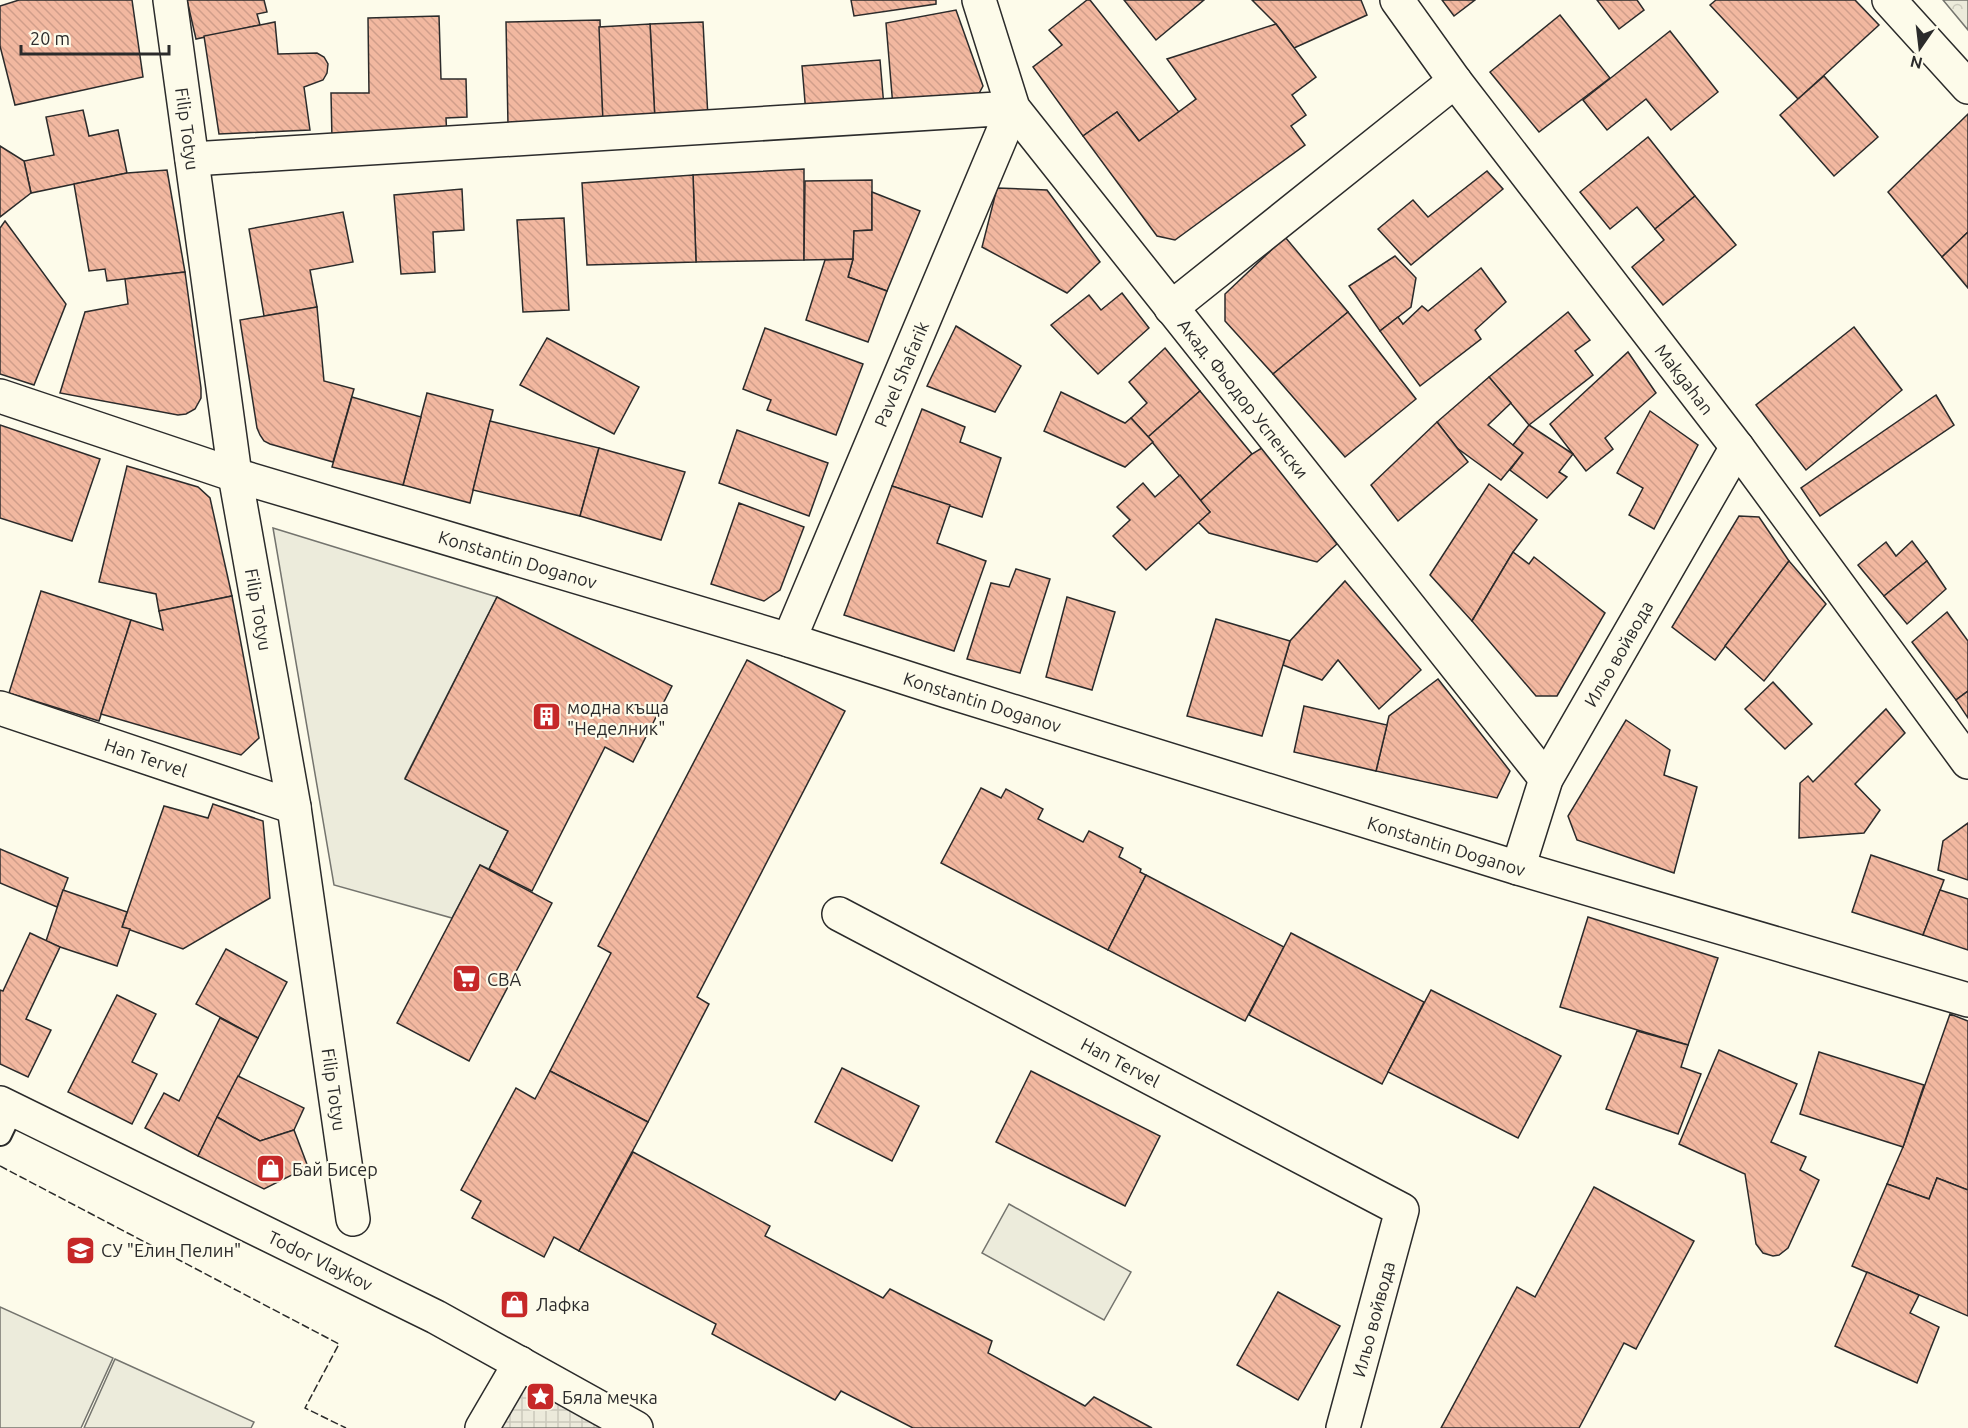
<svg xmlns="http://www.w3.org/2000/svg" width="1968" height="1428" font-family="Ubuntu,sans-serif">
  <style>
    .green { fill: #ecebdb; stroke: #74746e; stroke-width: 1.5 }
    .forest { fill: url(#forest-crowns); stroke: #74746e; stroke-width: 1.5 }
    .plaza { fill: url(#plaza-grid); stroke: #74746e; stroke-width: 1.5 }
    .building { fill: url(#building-back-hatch); stroke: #2b2b2b; stroke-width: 1.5 }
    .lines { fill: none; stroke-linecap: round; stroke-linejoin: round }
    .lane-casing { stroke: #2b2b2b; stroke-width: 26 }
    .street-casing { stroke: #2b2b2b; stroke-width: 36 }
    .secondary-casing { stroke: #2b2b2b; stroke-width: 36 }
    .lane { stroke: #fdfbea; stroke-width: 22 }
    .street { stroke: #fdfbea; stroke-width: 33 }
    .secondary { stroke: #fdfbea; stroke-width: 33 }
    .fence { stroke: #2b2b2b; stroke-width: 1.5; stroke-dasharray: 8 3; stroke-linecap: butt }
    .labels { text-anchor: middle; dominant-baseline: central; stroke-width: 4.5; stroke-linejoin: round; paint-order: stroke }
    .street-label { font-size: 18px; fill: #2b2b2b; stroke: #fdfbea }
    .poi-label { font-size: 18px; fill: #2b2b2b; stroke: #fdfbea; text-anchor: start }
  </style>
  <defs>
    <pattern id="forest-crowns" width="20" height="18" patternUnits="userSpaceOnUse" patternTransform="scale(1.5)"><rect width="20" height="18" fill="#ecebdb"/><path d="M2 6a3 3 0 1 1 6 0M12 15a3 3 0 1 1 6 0" fill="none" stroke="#cbcabc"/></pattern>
    <pattern id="plaza-grid" width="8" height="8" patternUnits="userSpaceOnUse" patternTransform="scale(1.5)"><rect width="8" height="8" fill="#eceadb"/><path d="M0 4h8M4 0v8" fill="none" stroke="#cbc9bc"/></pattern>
    <pattern id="building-back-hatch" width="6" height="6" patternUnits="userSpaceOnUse" patternTransform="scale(1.5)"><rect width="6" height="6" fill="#f2b8a0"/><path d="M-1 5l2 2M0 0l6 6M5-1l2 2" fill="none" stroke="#d09e8a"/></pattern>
  </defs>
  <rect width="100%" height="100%" fill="#fdfbea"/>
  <g class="green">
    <polygon points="273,528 497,597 405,778 508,831 489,869 480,865 452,918 334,885"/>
    <polygon points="1009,1204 1131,1272 1104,1320 982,1253"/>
    <polygon points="0,1307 113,1358 81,1428 0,1428"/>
    <polygon points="115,1359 254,1422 251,1428 84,1428"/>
  </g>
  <polygon class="forest" points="1943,0 1968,0 1968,30"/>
  <polygon class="plaza" points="520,1363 636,1428 482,1428"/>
  <g class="building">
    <polygon points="19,0 132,0 143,77 15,105 0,46 0,6"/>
    <polygon points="187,0 264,0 267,12 257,14 260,25 196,39"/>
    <polygon points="851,0 936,0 936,4 854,16"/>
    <polygon points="1087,0 1090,0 1179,112 1139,141 1117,112 1083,136 1033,67 1062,45 1049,30"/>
    <polygon points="1124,0 1204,0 1156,40"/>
    <polygon points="1252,0 1361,0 1367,15 1294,48 1276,24"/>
    <polygon points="1442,0 1475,0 1454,16"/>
    <polygon points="1597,0 1637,0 1644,10 1619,29"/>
    <polygon points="1716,0 1855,0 1879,25 1798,99 1710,5"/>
    <polygon points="956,10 983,86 976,99 893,107 886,23"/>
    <polygon points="1560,15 1610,78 1539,132 1490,72"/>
    <polygon points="439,16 441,79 466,79 467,117 446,118 447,138 332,140 331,93 369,93 368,18"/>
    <polygon points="600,20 603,122 508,125 506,22"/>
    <polygon points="275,22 278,54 317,53 324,57 328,64 327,73 323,80 304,87 310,130 219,134 204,36"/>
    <polygon points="703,22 708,118 655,121 650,24"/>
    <polygon points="650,24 655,121 603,122 599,27"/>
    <polygon points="1276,24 1316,77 1292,95 1306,115 1291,126 1305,145 1175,240 1157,236 1083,136 1117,112 1139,141 1196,99 1167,59"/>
    <polygon points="1670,31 1718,92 1671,130 1646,99 1607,130 1583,100"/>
    <polygon points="880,60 884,107 806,114 802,66"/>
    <polygon points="1824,76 1878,137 1834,176 1780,115"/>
    <polygon points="83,110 89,136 118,130 127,173 31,193 24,161 54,155 46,117"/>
    <polygon points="1968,114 1968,232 1942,257 1888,192"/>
    <polygon points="1648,137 1695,196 1655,229 1637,207 1610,229 1580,192"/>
    <polygon points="0,146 24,161 31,193 0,217"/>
    <polygon points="804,169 804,260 696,262 693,175"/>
    <polygon points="167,170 185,272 107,281 105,269 89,271 74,184 127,173"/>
    <polygon points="1487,171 1503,189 1411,265 1378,229 1413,200 1428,217"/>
    <polygon points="693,175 696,262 587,265 582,183"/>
    <polygon points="872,180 872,230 854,231 853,259 804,260 805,181"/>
    <polygon points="997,188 1047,190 1100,262 1067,293 982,247"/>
    <polygon points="462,189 464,230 433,232 435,272 401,274 394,195"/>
    <polygon points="872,192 920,211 887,291 848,277 853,259 854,231 872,230"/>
    <polygon points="1695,196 1736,245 1663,305 1632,267 1664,240 1655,229"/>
    <polygon points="343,212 353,262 310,270 317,307 264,316 249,229"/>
    <polygon points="564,218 569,310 523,312 517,220"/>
    <polygon points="5,221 66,304 34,385 0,374 0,228"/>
    <polygon points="1968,232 1968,288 1942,257"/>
    <polygon points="1285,237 1348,312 1273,374 1225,321 1225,294"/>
    <polygon points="1395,256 1416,278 1411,307 1380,331 1349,286"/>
    <polygon points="853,259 848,277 887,291 868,342 806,320 825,260"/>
    <polygon points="1481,268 1506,302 1475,330 1481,339 1420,386 1380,331 1398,317 1403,324 1422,306 1428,311"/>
    <polygon points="185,272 201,388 201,398 195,409 186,414 178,415 60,393 85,312 128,304 125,279"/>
    <polygon points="1122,293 1149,328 1098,374 1051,325 1089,295 1101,310"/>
    <polygon points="317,307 324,381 354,389 333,462 270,444 264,441 260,435 257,428 240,320"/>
    <polygon points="1348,312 1416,399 1345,457 1273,374"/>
    <polygon points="1568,312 1590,340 1575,351 1593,375 1529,425 1489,377"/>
    <polygon points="956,326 1021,366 995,412 927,386"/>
    <polygon points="1854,327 1902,390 1806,470 1756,405"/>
    <polygon points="765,328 863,364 836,435 767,410 771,400 743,389"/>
    <polygon points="547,338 639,387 614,434 520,385"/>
    <polygon points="1165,348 1200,391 1148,437 1131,418 1147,403 1129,382"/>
    <polygon points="1628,352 1656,393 1605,438 1613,449 1586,471 1550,424"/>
    <polygon points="1489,377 1511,403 1488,425 1523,453 1501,480 1457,448 1437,422"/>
    <polygon points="1200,391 1252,454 1200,501 1148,437"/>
    <polygon points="1061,392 1125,423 1131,418 1153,442 1125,467 1044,431"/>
    <polygon points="427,393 493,410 470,503 403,485"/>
    <polygon points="1936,395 1954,425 1820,516 1801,488"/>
    <polygon points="352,397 421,417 403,485 332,467"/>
    <polygon points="922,409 965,427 960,442 1001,458 982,517 892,486"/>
    <polygon points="1650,411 1698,445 1654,529 1629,515 1643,488 1617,473"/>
    <polygon points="490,421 599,448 580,516 473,490"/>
    <polygon points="1437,422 1468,462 1398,521 1371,485"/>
    <polygon points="0,425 100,459 72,541 0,518"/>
    <polygon points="1529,425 1573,454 1559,472 1567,477 1547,498 1510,470 1523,453 1513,445"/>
    <polygon points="737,430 828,463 809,516 719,483"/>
    <polygon points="1265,446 1337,544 1317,562 1209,533 1198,522 1210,512 1200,501 1252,454"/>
    <polygon points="599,448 685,472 661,540 580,516"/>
    <polygon points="127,466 198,487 210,498 232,596 159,611 156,594 99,582"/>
    <polygon points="1180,475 1210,512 1146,570 1113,536 1130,520 1117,507 1143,483 1155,497"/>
    <polygon points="1489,484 1537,520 1513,552 1472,621 1430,575"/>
    <polygon points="892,486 950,505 937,543 986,561 954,651 844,615"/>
    <polygon points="739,503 804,527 780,590 764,601 711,584"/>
    <polygon points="1739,516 1759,517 1789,561 1715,660 1672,627"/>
    <polygon points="1912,541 1927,561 1884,596 1858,565 1886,542 1896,556"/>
    <polygon points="1513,552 1529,564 1534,557 1605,613 1557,696 1536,696 1472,621"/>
    <polygon points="1789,561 1826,604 1764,681 1725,646"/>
    <polygon points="1927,561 1946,589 1907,624 1884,596"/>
    <polygon points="1016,569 1050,579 1020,673 967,659 991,583 1009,587"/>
    <polygon points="1345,581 1421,670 1379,709 1338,660 1322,680 1283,665 1290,641"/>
    <polygon points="41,591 131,620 99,721 9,693"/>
    <polygon points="232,596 259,738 241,755 101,714 131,620 163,630 159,611"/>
    <polygon points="497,597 672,686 633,762 605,747 532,891 489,869 508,831 405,779"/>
    <polygon points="1067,597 1115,612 1092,690 1046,677"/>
    <polygon points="1947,612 1968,641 1968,691 1956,700 1912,642"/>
    <polygon points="1216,619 1290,641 1262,736 1187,716"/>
    <polygon points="747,660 845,711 697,997 709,1004 648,1122 550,1071 611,953 598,946"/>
    <polygon points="1438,679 1510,771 1497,798 1376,771 1389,716"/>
    <polygon points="1773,682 1812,724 1785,749 1745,709"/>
    <polygon points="1968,691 1968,718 1956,700"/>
    <polygon points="1304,706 1387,725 1376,771 1294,752"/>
    <polygon points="1886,709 1905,733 1855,784 1880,810 1864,833 1799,838 1800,783 1808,776 1813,782"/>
    <polygon points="1626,720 1670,750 1664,775 1697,787 1674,873 1577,840 1568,816"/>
    <polygon points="981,788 1001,798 1006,789 1043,809 1038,819 1083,842 1089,831 1123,848 1119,857 1141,869 1140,872 1146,875 1108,950 941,863"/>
    <polygon points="213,804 263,821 270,898 183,949 122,927 164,806 208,818"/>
    <polygon points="1968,823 1968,880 1938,870 1943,841"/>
    <polygon points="0,849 68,878 57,907 0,883"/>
    <polygon points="1871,855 1944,880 1923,935 1852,912"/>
    <polygon points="480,865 552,903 469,1061 397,1023"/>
    <polygon points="1146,875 1284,947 1245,1021 1108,950"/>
    <polygon points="63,890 127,912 122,927 130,929 117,966 60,947 46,941"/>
    <polygon points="1940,890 1968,899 1968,950 1923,935"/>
    <polygon points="1588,917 1718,958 1688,1045 1560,1007"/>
    <polygon points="30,933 60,947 26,1019 51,1030 28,1077 0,1064 0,990 3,991"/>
    <polygon points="1291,933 1424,1002 1382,1084 1249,1015"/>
    <polygon points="226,949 287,982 258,1038 196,1004"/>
    <polygon points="1431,990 1561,1056 1518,1138 1388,1072"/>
    <polygon points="117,995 156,1014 132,1062 157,1074 132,1124 68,1092"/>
    <polygon points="1950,1014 1968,1021 1968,1190 1937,1178 1929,1199 1887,1184 1903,1147"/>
    <polygon points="220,1018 258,1038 198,1156 145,1128 164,1093 179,1101"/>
    <polygon points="1637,1031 1688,1045 1681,1067 1701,1074 1678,1134 1606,1109"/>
    <polygon points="1719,1050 1797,1084 1771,1142 1806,1157 1800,1170 1819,1180 1788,1248 1779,1255 1773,1256 1763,1253 1756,1244 1745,1174 1679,1144"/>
    <polygon points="1819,1052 1924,1085 1903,1147 1800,1114"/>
    <polygon points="842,1068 919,1106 892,1161 815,1122"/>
    <polygon points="550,1071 648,1122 579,1251 554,1237 544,1257 472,1218 481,1201 461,1190 516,1088 535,1099"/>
    <polygon points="1031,1071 1160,1136 1125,1206 996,1142"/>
    <polygon points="238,1076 304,1108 294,1130 260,1141 217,1117"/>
    <polygon points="217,1117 260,1141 294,1130 308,1167 264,1189 198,1156"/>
    <polygon points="633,1152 770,1226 765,1236 883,1298 890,1289 992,1341 988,1353 1085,1406 1094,1397 1152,1428 913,1428 841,1391 835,1400 712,1334 716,1324 579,1251"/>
    <polygon points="1937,1178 1968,1190 1968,1316 1852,1266 1887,1184 1929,1199"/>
    <polygon points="1594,1187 1694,1241 1636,1349 1624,1343 1579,1428 1441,1428 1517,1287 1535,1297"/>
    <polygon points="1867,1272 1919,1295 1910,1313 1939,1327 1917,1383 1835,1346"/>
    <polygon points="1278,1292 1340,1326 1298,1400 1237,1365"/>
  </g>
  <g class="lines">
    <defs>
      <polyline id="lane" points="0,1134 12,1109"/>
      <g id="street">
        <path id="s1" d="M170 0 235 475 294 807 353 1219"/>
        <path id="s2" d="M979 0 1013 108 1546 779"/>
        <path id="s3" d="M1397 0 1455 81 1737 447 1968 762"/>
        <polyline points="1889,0 1968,87"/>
        <polyline points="192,159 1013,108 789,640"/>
        <polyline points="1171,308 1455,81"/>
        <path id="s4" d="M0 396 235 475 789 640 947 691 1518 868 1968 1000"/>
        <path id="s5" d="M0 708 294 807"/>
        <path id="s6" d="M1518 868 1546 779 1737 447"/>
        <path id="s7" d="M839 914 1402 1210 1343 1428"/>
        <polyline points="482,1428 520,1363"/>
      </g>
      <g id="secondary">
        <path id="s8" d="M0 1103 436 1317 636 1428"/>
      </g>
    </defs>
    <use href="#lane" class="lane-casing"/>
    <use href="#street" class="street-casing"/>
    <use href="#secondary" class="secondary-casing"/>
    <use href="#lane" class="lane"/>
    <use href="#street" class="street"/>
    <use href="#secondary" class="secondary"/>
    <polyline class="fence" points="0,1166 339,1344 305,1408 346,1428"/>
  </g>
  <defs>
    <symbol id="building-square" viewBox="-11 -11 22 22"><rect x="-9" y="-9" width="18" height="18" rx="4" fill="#c62828" stroke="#fdfbea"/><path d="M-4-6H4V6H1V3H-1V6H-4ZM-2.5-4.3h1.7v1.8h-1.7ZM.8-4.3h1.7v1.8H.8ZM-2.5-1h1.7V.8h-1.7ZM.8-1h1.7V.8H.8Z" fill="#fff"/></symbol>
    <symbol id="supermarket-square" viewBox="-11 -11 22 22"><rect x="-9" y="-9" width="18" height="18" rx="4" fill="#c62828" stroke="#fdfbea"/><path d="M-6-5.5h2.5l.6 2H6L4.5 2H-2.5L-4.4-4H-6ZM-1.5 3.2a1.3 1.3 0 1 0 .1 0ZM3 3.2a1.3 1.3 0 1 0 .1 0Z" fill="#fff"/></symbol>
    <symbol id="shop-square" viewBox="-11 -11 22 22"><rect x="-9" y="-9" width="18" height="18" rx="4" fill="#c62828" stroke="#fdfbea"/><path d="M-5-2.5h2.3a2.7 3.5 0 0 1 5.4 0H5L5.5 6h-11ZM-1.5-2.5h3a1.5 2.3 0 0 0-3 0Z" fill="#fff"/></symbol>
    <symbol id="school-square" viewBox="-11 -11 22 22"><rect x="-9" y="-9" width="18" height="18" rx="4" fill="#c62828" stroke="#fdfbea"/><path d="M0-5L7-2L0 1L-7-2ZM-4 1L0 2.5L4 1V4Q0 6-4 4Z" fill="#fff"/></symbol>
    <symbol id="sight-square" viewBox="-11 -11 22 22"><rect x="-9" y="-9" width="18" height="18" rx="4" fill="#c62828" stroke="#fdfbea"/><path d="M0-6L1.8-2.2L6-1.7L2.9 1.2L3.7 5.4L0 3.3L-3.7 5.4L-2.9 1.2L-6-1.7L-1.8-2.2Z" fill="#fff"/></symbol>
  </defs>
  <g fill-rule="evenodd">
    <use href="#building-square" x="530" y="700" width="33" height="33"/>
    <use href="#supermarket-square" x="450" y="962" width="33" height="33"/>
    <use href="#shop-square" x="254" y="1152" width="33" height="33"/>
    <use href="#school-square" x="64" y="1234" width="33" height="33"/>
    <use href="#shop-square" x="498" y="1288" width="33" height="33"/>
    <use href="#sight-square" x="524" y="1380" width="33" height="33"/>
  </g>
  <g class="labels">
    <g class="street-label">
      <text stroke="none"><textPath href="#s1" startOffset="130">Filip Totyu</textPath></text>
      <text transform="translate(901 374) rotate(-67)">Pavel Shafarik</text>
      <text stroke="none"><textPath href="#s3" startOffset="476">Makgahan</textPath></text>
      <text stroke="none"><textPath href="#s2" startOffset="484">Акад. Фьодор Успенски</textPath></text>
      <text stroke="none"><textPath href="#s4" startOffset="543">Konstantin Doganov</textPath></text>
      <text stroke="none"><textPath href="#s1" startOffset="616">Filip Totyu</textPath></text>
      <text stroke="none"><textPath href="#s6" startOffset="238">Ильо войвода</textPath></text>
      <text stroke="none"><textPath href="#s4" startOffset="1029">Konstantin Doganov</textPath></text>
      <text stroke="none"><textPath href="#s5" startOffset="154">Han Tervel</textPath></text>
      <text stroke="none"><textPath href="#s4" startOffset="1515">Konstantin Doganov</textPath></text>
      <text stroke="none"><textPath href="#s7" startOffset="318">Han Tervel</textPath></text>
      <text stroke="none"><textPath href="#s1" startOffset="1102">Filip Totyu</textPath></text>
      <text stroke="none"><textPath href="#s8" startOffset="357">Todor Vlaykov</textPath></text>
      <text transform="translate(1373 1319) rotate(-75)">Ильо войвода</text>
    </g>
    <g class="poi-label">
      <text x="567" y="707">модна къща<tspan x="567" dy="21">"Неделник"</tspan></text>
      <text x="487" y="979">CBA</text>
      <text x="292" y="1169">Бай Бисер</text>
      <text x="101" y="1250">СУ "Елин Пелин"</text>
      <text x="536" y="1304">Лафка</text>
      <text x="562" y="1397">Бяла мечка</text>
    </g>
  </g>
  <g transform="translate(1920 48) rotate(194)" stroke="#fdfbea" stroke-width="4.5" paint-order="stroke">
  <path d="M0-4.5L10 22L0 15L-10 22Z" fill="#2b2b2b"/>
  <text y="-9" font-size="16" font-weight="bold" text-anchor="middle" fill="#2b2b2b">N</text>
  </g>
  <path d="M21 45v9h148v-9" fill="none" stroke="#2b2b2b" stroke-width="3"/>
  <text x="30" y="45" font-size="18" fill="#2b2b2b" stroke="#fdfbea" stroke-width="4.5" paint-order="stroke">20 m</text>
</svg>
